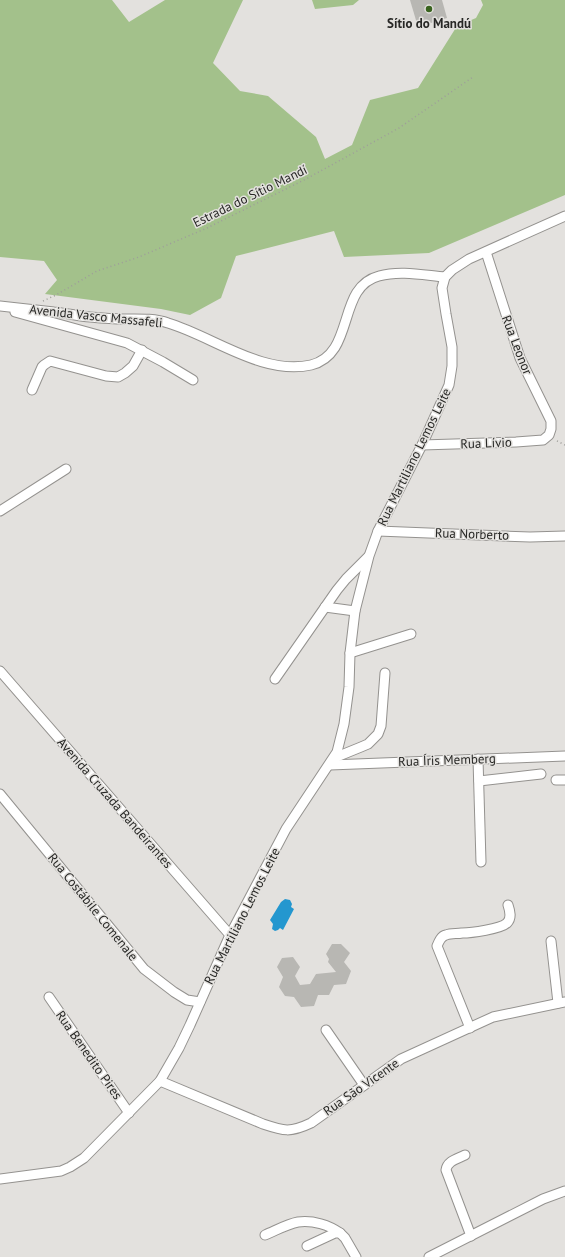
<svg xmlns="http://www.w3.org/2000/svg" width="565" height="1257" font-family="'PT Sans',sans-serif">
  <style>
    .green { fill: #a3c18b }
    .water { fill: #2497cf }
    .building { fill: #b8b7b3 }
    .lines { fill: none; stroke-linecap: round; stroke-linejoin: round }
    .minor-casing { stroke: #94928f; stroke-width: 11 }
    .path { stroke: #9e9d9a; stroke-width: 1.5; stroke-dasharray: 1 3; stroke-linecap: butt }
    .minor { stroke: #fff; stroke-width: 9 }
    .poi-dot { fill: #39631f; stroke: #e3e1de; stroke-width: 1.5 }
    .labels { text-anchor: middle; dominant-baseline: central; stroke-width: 3; stroke-linejoin: round; paint-order: stroke }
    .poi-label { font-size: 13px; font-weight: bold; fill: #272725; stroke: #e3e1de }
    .street-label { font-size: 13px; fill: #272725; stroke: #e3e1de }
  </style>
  <rect width="100%" height="100%" fill="#e3e1de"/>
  <g class="green">
    <polygon points="0,0 112,0 129,22 165,0 243,0 213,63 240,91 268,96 316,137 325,159 352,145 370,100 418,88 457,26 476,18 483,5 481,0 565,0 565,195 429,253 344,257 334,231 236,256 221,298 190,315 161,309 45,294 57,280 44,261 0,257"/>
    <polygon points="312,0 359,0 353,5 315,9"/>
  </g>
  <polygon class="water" points="285,899 290,900 292,904 291,907 294,909 283,930 280,928 278,930 275,931 272,929 273,924 270,920 281,902"/>
  <g class="building">
    <polygon points="410,0 442,0 447,18 418,27"/>
    <polygon points="332,944 341,944 350,953 344,962 351,971 346,984 334,985 329,995 318,995 314,1006 301,1007 294,997 285,996 279,987 283,977 277,967 282,958 293,957 300,967 295,976 300,985 310,984 316,974 336,972 328,962 329,959 326,954"/>
  </g>
  <g class="lines">
    <defs>
      <g id="minor">
        <path d="M0 306C18 308 36 310 54 312 66 313 78 316 90 317 101 318 112 319 123 319 138 319 154 318 168 323 212 336 263 376 311 365 356 354 336 287 379 276 400 270 423 275 445 277"/>
        <polyline points="15,312 127,343 163,362 193,380"/>
        <polyline points="32,390 42,367 44,365 50,361 106,376 118,377 125,373 133,366 142,350"/>
        <polyline points="422,445 516,442 543,440 549,435 551,429 551,421 520,358 486,252"/>
        <polyline points="0,511 66,469"/>
        <polyline points="378,531 530,537 565,536"/>
        <polyline points="325,607 355,611"/>
        <polyline points="350,653 411,634"/>
        <polyline points="0,671 230,935"/>
        <polyline points="275,679 337,590 346,579 368,557"/>
        <polyline points="334,758 361,747 368,744 378,734 381,726 385,673"/>
        <polyline points="478,759 481,862"/>
        <polyline points="330,765 565,756"/>
        <polyline points="556,780 565,780"/>
        <polyline points="479,781 541,774"/>
        <polyline points="0,794 144,969 174,992 187,1000 200,1002"/>
        <polyline points="551,941 558,1003"/>
        <polyline points="49,997 129,1113"/>
        <path d="M470 1028 437 946C439 941 441 936 446 935 451 933 457 934 462 933 471 933 501 929 507 923 512 918 510 911 508 905"/>
        <polyline points="326,1030 364,1085"/>
        <path d="M160 1081 263 1124C284 1131 290 1133 311 1123L401 1059 493 1017 565 1002"/>
        <path d="M465 1155C457 1159 447 1161 446 1170L471 1236"/>
        <polyline points="0,1179 61,1171 70,1167 84,1158 160,1081 179,1048 190,1025 230,935 286,829 337,752 344,724 349,687 350,653 355,611 369,556 378,531 422,445 449,385 452,366 452,347 446,314 442,288 445,277 452,270 469,259 565,216"/>
        <path d="M265 1235C275 1231 287 1224 298 1222 313 1220 329 1225 340 1233"/>
        <polyline points="307,1246 335,1233 340,1233 345,1238 356,1257"/>
        <polyline points="429,1257 543,1199 565,1191"/>
      </g>
    </defs>
    <use href="#minor" class="minor-casing"/>
    <g class="path">
      <polyline points="43,301 56,295 97,271 139,257 207,228 306,179 399,128 473,77"/>
      <polyline points="557,441 565,445"/>
    </g>
    <use href="#minor" class="minor"/>
  </g>
  <circle class="poi-dot" cx="429" cy="9" r="4"/>
  <g class="labels">
    <g class="poi-label">
      <text x="429" y="23">Sítio do Mandú</text>
    </g>
    <g class="street-label">
      <text transform="translate(250 196) rotate(-26)">Estrada do Sítio Mandí</text>
      <text transform="translate(96 316) rotate(6)">Avenida Vasco Massafeli</text>
      <text transform="translate(517 345) rotate(69)">Rua Leonor</text>
      <text transform="translate(486 443) rotate(-2)">Rua Lívio</text>
      <text transform="translate(414 457) rotate(-64)">Rua Martiliano Lemos Leite</text>
      <text transform="translate(472 534) rotate(2)">Rua Norberto</text>
      <text transform="translate(447 760) rotate(-2)">Rua Íris Memberg</text>
      <text transform="translate(115 803) rotate(49)">Avenida Cruzada Bandeirantes</text>
      <text transform="translate(93 907) rotate(51)">Rua Costábile Comenale</text>
      <text transform="translate(242 916) rotate(-63)">Rua Martiliano Lemos Leite</text>
      <text transform="translate(89 1055) rotate(55)">Rua Benedito Pires</text>
      <text transform="translate(361 1087) rotate(-35)">Rua São Vicente</text>
    </g>
  </g>
</svg>
